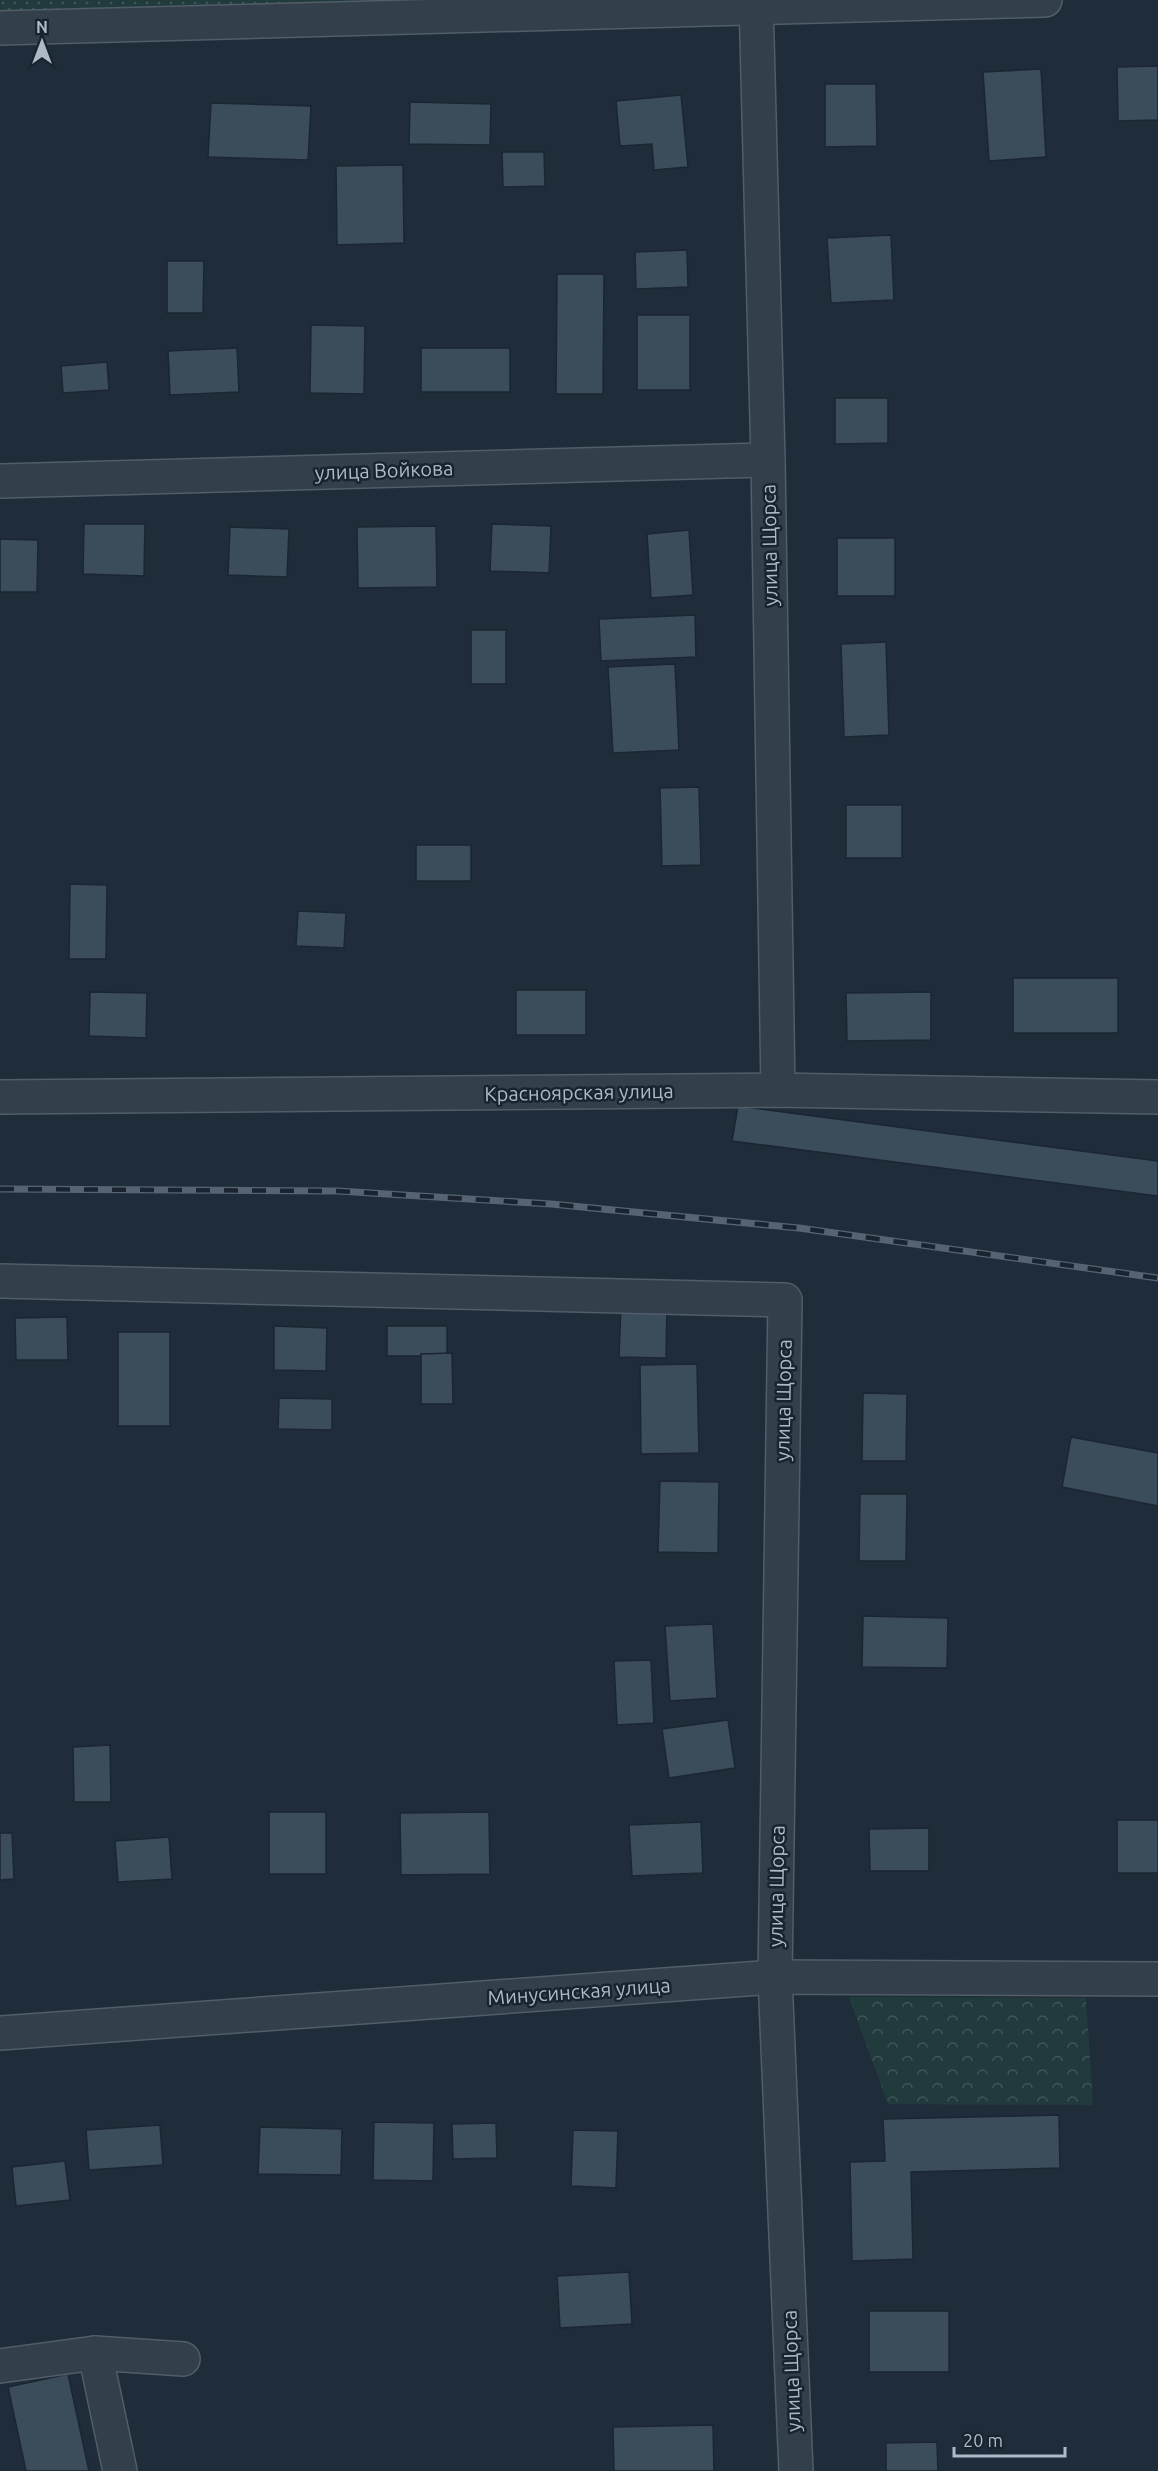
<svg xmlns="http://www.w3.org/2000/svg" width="1158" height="2471" font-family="Ubuntu,sans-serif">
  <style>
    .forest { fill: url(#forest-crowns) }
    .park { fill: url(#park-dots) }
    .building { fill: #3b4c5b; stroke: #1b2632; stroke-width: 1.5 }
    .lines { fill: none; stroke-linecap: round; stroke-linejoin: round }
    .minor-casing { stroke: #515d69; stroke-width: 36 }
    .minor { stroke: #333f4b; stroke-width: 33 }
    .rail-casing { stroke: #556373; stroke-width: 7 }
    .rail { stroke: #192430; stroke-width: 4.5; stroke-dasharray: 14; stroke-linecap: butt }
    .labels { text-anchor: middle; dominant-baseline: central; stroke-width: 5; stroke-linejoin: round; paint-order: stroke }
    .street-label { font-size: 20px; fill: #aebac7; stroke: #192430 }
  </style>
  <defs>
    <pattern id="forest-crowns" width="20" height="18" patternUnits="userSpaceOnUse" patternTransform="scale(1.5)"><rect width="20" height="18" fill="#213b3c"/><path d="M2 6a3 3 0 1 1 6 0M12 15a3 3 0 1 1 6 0" fill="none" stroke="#3f5557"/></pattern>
    <pattern id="park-dots" width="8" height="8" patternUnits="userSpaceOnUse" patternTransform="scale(1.5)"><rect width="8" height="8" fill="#213b3c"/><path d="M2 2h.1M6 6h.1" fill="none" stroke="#3f5557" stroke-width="1.8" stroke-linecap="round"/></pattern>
  </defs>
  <rect width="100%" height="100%" fill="#1f2d3b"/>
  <polygon class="forest" points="849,1997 1086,1998 1093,2105 888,2104"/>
  <polygon class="park" points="0,0 667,0 0,30"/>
  <g class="building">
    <polygon points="1158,66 1158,120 1118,121 1117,67"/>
    <polygon points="1041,69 1046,157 989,161 983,72"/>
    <polygon points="825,84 876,84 877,146 825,147"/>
    <polygon points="681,95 688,167 654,170 652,144 620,146 616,101"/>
    <polygon points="410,102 491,104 490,145 409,144"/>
    <polygon points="211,103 311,106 308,160 208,157"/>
    <polygon points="502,152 544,152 545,186 503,187"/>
    <polygon points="403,165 404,243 337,245 336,166"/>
    <polygon points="891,235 894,300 831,303 827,238"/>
    <polygon points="687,250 688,287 636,289 635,252"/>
    <polygon points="167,261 204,261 203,313 167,313"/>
    <polygon points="557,274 604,274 603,394 556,394"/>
    <rect x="637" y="315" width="53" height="75"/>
    <polygon points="311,325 365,326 364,394 310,393"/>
    <polygon points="237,348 239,392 170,395 168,351"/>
    <rect x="421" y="348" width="89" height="44"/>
    <polygon points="107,362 109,390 63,393 61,366"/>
    <polygon points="835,398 888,398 888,443 835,444"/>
    <polygon points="84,524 145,524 144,576 83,574"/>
    <polygon points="492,524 551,526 549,573 490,571"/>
    <polygon points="436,526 437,587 358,588 357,527"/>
    <polygon points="230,527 289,529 287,577 228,575"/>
    <polygon points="689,530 693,595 651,598 647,534"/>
    <rect x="837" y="538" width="58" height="58"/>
    <polygon points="0,539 38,540 37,592 0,592"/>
    <polygon points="695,615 696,657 601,661 599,619"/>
    <rect x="471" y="630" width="35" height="54"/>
    <polygon points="886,642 889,735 844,737 841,644"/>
    <polygon points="675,664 679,750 613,753 608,667"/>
    <polygon points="699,787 701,865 662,866 660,788"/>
    <rect x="846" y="805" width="56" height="53"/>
    <rect x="416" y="845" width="55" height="36"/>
    <polygon points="70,884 107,885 106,959 69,959"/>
    <polygon points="298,911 346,913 344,948 296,946"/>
    <rect x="1013" y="978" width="105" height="55"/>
    <rect x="516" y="990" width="70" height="45"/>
    <polygon points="90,992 147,993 146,1038 89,1036"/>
    <polygon points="931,992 931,1040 847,1041 846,993"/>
    <polygon points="738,1106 1158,1161 1158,1196 732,1141"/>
    <polygon points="621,1305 667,1306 666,1358 619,1357"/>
    <polygon points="67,1317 68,1360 16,1360 15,1318"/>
    <polygon points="274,1326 327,1328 326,1371 274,1370"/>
    <rect x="387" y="1326" width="60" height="30"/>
    <rect x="118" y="1332" width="52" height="94"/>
    <polygon points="452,1353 453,1404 421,1404 421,1354"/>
    <polygon points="697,1364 699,1453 641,1454 640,1365"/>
    <polygon points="863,1393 907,1394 906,1461 862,1461"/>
    <polygon points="279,1398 332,1399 332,1430 278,1429"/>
    <polygon points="1071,1437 1158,1453 1158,1506 1062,1487"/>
    <polygon points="660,1481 719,1482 718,1553 658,1552"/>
    <polygon points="860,1494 907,1494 906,1561 859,1561"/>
    <polygon points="863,1616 948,1618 947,1668 862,1667"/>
    <polygon points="713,1624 717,1698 670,1701 665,1626"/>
    <polygon points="651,1660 654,1723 617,1725 614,1661"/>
    <polygon points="728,1720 735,1768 669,1778 662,1729"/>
    <polygon points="110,1745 111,1802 74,1802 73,1747"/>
    <rect x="269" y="1812" width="57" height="62"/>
    <polygon points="489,1812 490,1874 401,1875 400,1813"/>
    <rect x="1117" y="1820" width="41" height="53"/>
    <polygon points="701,1822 703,1873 632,1876 629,1825"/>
    <polygon points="929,1828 929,1871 870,1871 869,1829"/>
    <polygon points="0,1833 12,1833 14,1879 0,1880"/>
    <polygon points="169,1837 172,1879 118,1882 115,1841"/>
    <polygon points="1059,2115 1060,2168 911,2172 913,2259 852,2261 850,2162 885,2161 883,2119"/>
    <polygon points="374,2122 434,2123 433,2181 373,2180"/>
    <polygon points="496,2123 497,2158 453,2159 452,2124"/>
    <polygon points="160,2125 163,2165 89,2170 86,2130"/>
    <polygon points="260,2127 342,2129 341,2175 258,2174"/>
    <polygon points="573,2130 618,2131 616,2188 571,2186"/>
    <polygon points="65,2161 70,2200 16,2206 12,2167"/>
    <polygon points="629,2272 632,2324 560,2328 557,2276"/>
    <rect x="869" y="2311" width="80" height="61"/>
    <polygon points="68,2374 89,2471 26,2471 8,2387"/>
    <polygon points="713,2425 714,2471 614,2471 613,2427"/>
    <polygon points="937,2442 938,2471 886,2471 886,2443"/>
  </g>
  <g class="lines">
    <defs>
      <g id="minor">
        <polyline points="756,0 768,460 778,1090"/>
        <polyline points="0,28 1045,0"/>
        <polyline points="0,481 768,460"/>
        <polyline points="0,1097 778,1090 1158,1097"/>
        <polyline points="0,1281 785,1300 775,1977 796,2471"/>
        <polyline points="0,2033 775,1977 1158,1979"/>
        <polyline points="95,2353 183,2359"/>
        <polyline points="0,2366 95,2353 120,2471"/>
      </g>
    </defs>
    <use href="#minor" class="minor-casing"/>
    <use href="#minor" class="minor"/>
    <defs>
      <polyline id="rail" points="0,1189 338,1191 551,1204 799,1228 1158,1278"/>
    </defs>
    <use href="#rail" class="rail-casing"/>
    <use href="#rail" class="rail"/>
  </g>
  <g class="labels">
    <g class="street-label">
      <text transform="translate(384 470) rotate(-2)">улица Войкова</text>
      <text transform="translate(769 545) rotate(-91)">улица Щорса</text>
      <text transform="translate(579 1092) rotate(-1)">Красноярская улица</text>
      <text transform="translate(783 1400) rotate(-89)">улица Щорса</text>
      <text transform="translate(776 1886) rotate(-89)">улица Щорса</text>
      <text transform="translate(579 1991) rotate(-4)">Минусинская улица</text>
      <text transform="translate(791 2371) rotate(-92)">улица Щорса</text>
    </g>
  </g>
  <g transform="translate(42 42)" stroke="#192430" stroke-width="4.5" paint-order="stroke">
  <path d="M0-4.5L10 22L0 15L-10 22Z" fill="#aebac7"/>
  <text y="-9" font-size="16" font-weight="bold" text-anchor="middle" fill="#aebac7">N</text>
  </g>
  <path d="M954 2447v9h111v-9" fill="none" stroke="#aebac7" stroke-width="3"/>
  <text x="963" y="2447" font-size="18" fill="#aebac7" stroke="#192430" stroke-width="4.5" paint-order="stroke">20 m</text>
</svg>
